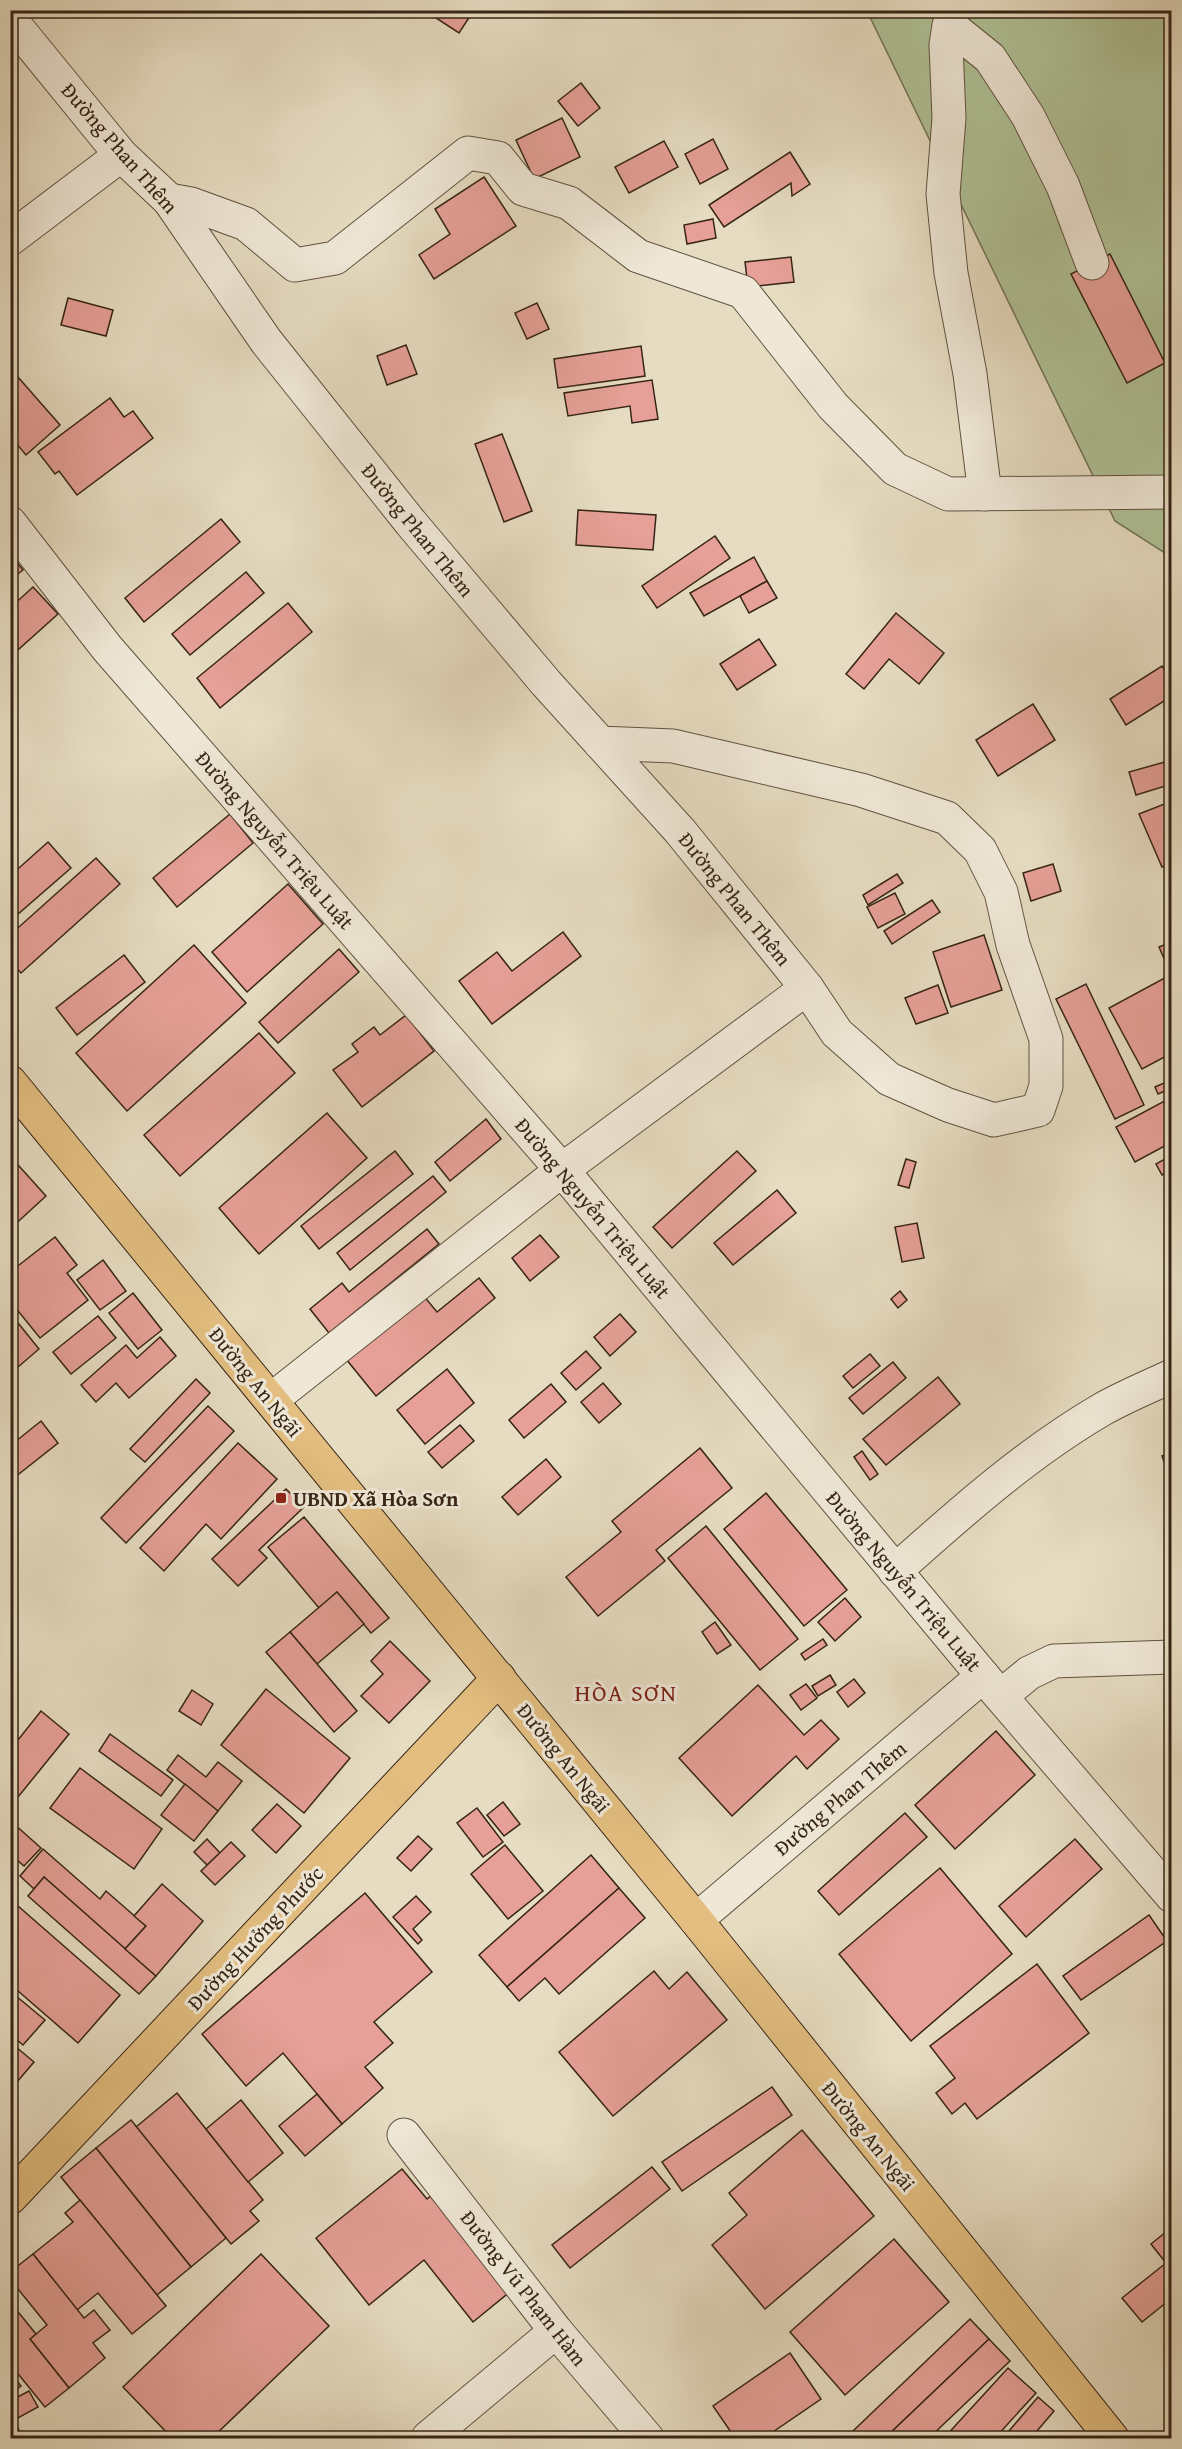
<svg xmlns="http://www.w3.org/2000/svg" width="1182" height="2449" font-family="'Gentium Book Plus',serif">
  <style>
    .green { fill: #b0c297; stroke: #737356; stroke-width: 1.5 }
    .building { fill: #e6a097; stroke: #362415; stroke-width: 1.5 }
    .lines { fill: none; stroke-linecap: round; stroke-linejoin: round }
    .minor-casing { stroke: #625240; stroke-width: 35 }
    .major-casing { stroke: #362415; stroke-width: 35 }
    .minor { stroke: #efe8d7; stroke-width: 33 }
    .major { stroke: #e3be80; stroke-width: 33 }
    .poi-dot { fill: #8f2418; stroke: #efe8d7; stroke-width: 2 }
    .labels { text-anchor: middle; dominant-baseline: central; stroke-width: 6; stroke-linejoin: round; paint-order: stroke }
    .street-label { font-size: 21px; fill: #362415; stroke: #efe8d7 }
    .poi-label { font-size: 21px; font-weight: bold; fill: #362415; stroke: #efe8d7; text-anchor: start }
    .quarter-label { font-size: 24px; letter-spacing: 1.5px; fill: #7a1f14; stroke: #efe8d7 }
  </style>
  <rect width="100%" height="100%" fill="#e6dcc1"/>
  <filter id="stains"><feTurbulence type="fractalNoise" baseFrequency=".00333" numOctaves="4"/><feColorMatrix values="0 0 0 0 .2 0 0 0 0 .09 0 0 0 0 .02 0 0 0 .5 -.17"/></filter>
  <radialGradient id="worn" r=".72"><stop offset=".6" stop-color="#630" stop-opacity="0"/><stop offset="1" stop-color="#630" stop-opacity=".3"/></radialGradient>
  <polygon class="green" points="867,11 1171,11 1171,557 1115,521"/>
  <g class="building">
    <polygon points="436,10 474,10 459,33 433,16"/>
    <polygon points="581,83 600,108 578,126 558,101"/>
    <polygon points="562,118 580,157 534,179 516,140"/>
    <polygon points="713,139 728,169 700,184 685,154"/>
    <polygon points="664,141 678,167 629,193 615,167"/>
    <polygon points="790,152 810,184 792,196 791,183 724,227 709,205"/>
    <polygon points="484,177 516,226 434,279 419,255 450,234 435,209"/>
    <polygon points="713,219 716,238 687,244 684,225"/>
    <polygon points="1110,254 1165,363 1127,383 1071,274"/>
    <polygon points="791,257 794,282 748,287 745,262"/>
    <polygon points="68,298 113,310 106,336 61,325"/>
    <polygon points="537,303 549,329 527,339 515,313"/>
    <polygon points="406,345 417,374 387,385 377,356"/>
    <polygon points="641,346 645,376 558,388 554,359"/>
    <polygon points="10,368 60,425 26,455 10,436"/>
    <polygon points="652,380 658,419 632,423 630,406 568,416 564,393"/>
    <polygon points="110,398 124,417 133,411 153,438 77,495 59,471 55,474 38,452"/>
    <polygon points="502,434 532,511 504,522 475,444"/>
    <polygon points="578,510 656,515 653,550 576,545"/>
    <polygon points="221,519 240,542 144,622 125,598"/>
    <polygon points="715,536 730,558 657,608 642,586"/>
    <polygon points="10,554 23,570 10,580"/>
    <polygon points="754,557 767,581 704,616 690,593"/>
    <polygon points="246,572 264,593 190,655 172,634"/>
    <polygon points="767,581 777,598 749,613 740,596"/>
    <polygon points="33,587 58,614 10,657 10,608"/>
    <polygon points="288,603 312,632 220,708 197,678"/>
    <polygon points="896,613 944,653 919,684 889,659 864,689 846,674"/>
    <polygon points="759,639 776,665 737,690 720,664"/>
    <polygon points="1162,666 1172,682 1172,696 1126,725 1110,699"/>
    <polygon points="1033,704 1055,740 998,776 976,740"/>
    <polygon points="1172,760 1172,784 1136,795 1129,772"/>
    <polygon points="1172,801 1172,863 1162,867 1139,814"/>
    <polygon points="230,814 253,843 177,907 153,878"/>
    <polygon points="48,842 71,868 10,921 10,876"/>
    <polygon points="96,858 120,884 21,973 10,961 10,935"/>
    <polygon points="1053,864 1061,891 1031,901 1023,873"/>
    <polygon points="897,874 903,883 868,905 863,895"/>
    <polygon points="288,884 323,924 247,992 212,952"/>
    <polygon points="895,893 905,914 878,928 867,907"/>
    <polygon points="932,900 940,912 892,944 884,931"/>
    <polygon points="563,932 581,956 492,1024 459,981 497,952 512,971"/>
    <polygon points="984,935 1002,990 951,1007 933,952"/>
    <polygon points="1172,942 1172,969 1169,970 1159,947"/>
    <polygon points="194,945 246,1003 127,1111 76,1053"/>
    <polygon points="339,949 359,972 278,1043 259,1022"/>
    <polygon points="124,955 145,982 77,1035 56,1008"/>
    <polygon points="1172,974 1172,1053 1142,1069 1109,1008"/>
    <polygon points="1086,984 1144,1105 1115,1119 1056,999"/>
    <polygon points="938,985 948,1013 916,1024 905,998"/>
    <polygon points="406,1015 434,1051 362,1107 333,1070 358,1052 352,1044 374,1027 380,1035"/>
    <polygon points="259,1033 295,1073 180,1176 144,1135"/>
    <polygon points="1171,1080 1172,1088 1158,1094 1155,1087"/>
    <polygon points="1172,1097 1172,1142 1135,1162 1116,1127"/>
    <polygon points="327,1113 367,1158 259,1254 219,1208"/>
    <polygon points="486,1119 501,1139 450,1181 435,1162"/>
    <polygon points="395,1151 413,1174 319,1249 301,1226"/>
    <polygon points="737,1151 756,1171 672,1248 653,1227"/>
    <polygon points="1172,1155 1172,1170 1162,1175 1156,1164"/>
    <polygon points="10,1156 46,1196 10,1229"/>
    <polygon points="906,1159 916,1162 909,1188 898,1185"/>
    <polygon points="433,1176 446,1192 350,1270 337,1253"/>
    <polygon points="777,1190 796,1213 733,1265 714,1243"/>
    <polygon points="917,1223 924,1258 902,1262 895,1227"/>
    <polygon points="427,1229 439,1244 329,1333 310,1309 342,1283 349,1292"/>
    <polygon points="540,1235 559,1257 530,1281 512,1258"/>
    <polygon points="55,1237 77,1265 67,1273 88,1300 40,1338 10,1301 10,1272"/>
    <polygon points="103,1260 126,1291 100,1310 77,1280"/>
    <polygon points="479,1278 495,1298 376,1396 346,1359 423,1295 437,1312"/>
    <polygon points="900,1291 907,1300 898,1308 891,1299"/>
    <polygon points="133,1293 162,1330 138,1349 109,1313"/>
    <polygon points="10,1313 39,1349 18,1367 10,1357"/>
    <polygon points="620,1314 636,1332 610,1356 594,1337"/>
    <polygon points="98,1316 116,1338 71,1374 53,1352"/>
    <polygon points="160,1337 176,1356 129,1398 116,1383 96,1402 81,1385 126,1345 137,1358"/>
    <polygon points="586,1351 601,1368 576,1390 561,1373"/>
    <polygon points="870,1354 880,1366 853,1388 843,1376"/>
    <polygon points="893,1362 906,1378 863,1414 849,1398"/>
    <polygon points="447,1369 474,1403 425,1444 397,1410"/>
    <polygon points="938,1377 960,1404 886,1465 863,1439"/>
    <polygon points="196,1379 210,1393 145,1462 130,1449"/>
    <polygon points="603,1383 621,1404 599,1423 581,1402"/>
    <polygon points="551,1384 566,1402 524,1438 509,1420"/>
    <polygon points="208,1406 234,1431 126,1543 101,1518"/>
    <polygon points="41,1421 58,1443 10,1481 10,1446"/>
    <polygon points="460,1425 474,1441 442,1468 428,1452"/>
    <polygon points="238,1443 277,1479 221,1539 206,1524 164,1571 140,1548"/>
    <polygon points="700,1448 732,1488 656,1550 665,1561 598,1616 566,1577 621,1532 612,1521"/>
    <polygon points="862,1451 878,1474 870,1480 854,1457"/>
    <polygon points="1172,1452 1172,1471 1168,1473 1162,1456"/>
    <polygon points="546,1459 561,1477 518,1515 502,1497"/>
    <polygon points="286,1489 304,1507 259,1550 267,1558 238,1586 212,1559"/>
    <polygon points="766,1493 847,1590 804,1626 724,1529"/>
    <polygon points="304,1517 389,1618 371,1633 337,1592 319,1608 268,1547"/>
    <polygon points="706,1526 798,1639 760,1670 668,1558"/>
    <polygon points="337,1592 364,1624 317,1664 290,1632"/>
    <polygon points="845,1598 861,1617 835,1641 818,1622"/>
    <polygon points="715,1622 731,1645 717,1654 702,1632"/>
    <polygon points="290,1632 357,1711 334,1732 266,1652"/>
    <polygon points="823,1639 827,1645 805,1660 801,1654"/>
    <polygon points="390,1641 430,1681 389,1723 361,1696 383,1674 371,1661"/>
    <polygon points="830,1675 836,1685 818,1696 812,1686"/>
    <polygon points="854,1679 865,1693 848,1707 837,1692"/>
    <polygon points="806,1684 817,1698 801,1710 790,1695"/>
    <polygon points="758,1685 804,1735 821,1720 839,1739 807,1769 796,1756 732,1816 679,1758"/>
    <polygon points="266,1689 350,1758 304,1813 221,1745"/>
    <polygon points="192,1690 213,1704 201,1725 179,1711"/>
    <polygon points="41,1711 69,1734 10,1807 10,1750"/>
    <polygon points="996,1731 1035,1775 955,1849 915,1805"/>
    <polygon points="110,1734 173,1780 161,1796 99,1751"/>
    <polygon points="178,1755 206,1777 218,1762 242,1781 218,1811 167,1770"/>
    <polygon points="80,1768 162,1829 134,1869 50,1808"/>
    <polygon points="185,1784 218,1811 194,1841 161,1815"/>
    <polygon points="503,1802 520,1824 504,1836 487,1815"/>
    <polygon points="277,1804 301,1826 276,1853 252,1830"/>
    <polygon points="477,1808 503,1842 483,1857 457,1823"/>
    <polygon points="905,1813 927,1837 839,1915 818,1891"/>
    <polygon points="13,1823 41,1848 24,1866 10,1854"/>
    <polygon points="418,1836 432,1849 411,1871 397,1858"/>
    <polygon points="207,1839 220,1853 207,1865 194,1852"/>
    <polygon points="1075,1839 1102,1869 1026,1937 999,1906"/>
    <polygon points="231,1842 245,1856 215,1885 201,1871"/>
    <polygon points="505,1845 543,1891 508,1919 471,1874"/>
    <polygon points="43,1849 100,1899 106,1891 146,1926 125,1949 44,1877 34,1889 20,1876"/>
    <polygon points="591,1855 619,1888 507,1987 479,1955"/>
    <polygon points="940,1868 1012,1954 911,2041 839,1954"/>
    <polygon points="44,1877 156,1976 139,1994 28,1896"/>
    <polygon points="162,1884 203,1921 156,1976 125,1949 146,1926 134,1916"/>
    <polygon points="619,1888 645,1918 559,1994 545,1978 519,2001 507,1987"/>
    <polygon points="365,1893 432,1972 374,2022 393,2043 365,2067 383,2088 342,2124 283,2053 246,2086 202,2034"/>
    <polygon points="416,1896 431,1912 413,1929 422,1940 418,1944 393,1917"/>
    <polygon points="10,1899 120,1995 78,2043 10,1984"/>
    <polygon points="1149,1915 1167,1941 1081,2000 1063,1976"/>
    <polygon points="1037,1964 1089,2033 977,2119 965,2103 952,2114 936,2093 955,2078 930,2046"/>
    <polygon points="654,1971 669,1989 687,1972 727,2020 613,2116 559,2052"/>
    <polygon points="10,1991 45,2020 23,2045 10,2034"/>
    <polygon points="10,2042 34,2062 11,2089 10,2089"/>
    <polygon points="772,2087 792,2115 682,2191 662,2162"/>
    <polygon points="177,2093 263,2200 250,2211 259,2221 231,2244 136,2127"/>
    <polygon points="317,2094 342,2124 305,2156 279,2126"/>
    <polygon points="241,2100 283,2153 248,2182 206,2129"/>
    <polygon points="131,2120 226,2238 191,2267 96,2148"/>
    <polygon points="802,2130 874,2216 765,2309 712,2245 747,2215 729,2193"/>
    <polygon points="96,2148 191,2267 157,2295 61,2177"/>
    <polygon points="652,2167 670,2189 570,2268 552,2245"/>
    <polygon points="402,2169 427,2199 433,2194 517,2286 473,2322 424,2260 369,2305 316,2238"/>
    <polygon points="80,2200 166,2306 132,2334 98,2293 77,2310 33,2254 73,2222 65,2213"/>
    <polygon points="1172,2227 1172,2298 1142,2322 1122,2298 1166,2263 1151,2244"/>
    <polygon points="894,2239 949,2302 845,2395 790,2332"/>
    <polygon points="33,2254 84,2318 94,2310 110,2330 93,2343 105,2358 69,2388 30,2339 47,2325 10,2279 10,2272"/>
    <polygon points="261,2254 329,2326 212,2438 172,2438 123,2387"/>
    <polygon points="10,2302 36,2334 30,2339 69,2388 45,2407 10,2364"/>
    <polygon points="970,2319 989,2339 885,2438 860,2438 853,2431"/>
    <polygon points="989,2339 1010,2361 929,2438 885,2438"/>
    <polygon points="790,2353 821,2399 764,2438 735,2438 713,2406"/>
    <polygon points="1008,2368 1036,2393 995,2438 944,2438"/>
    <polygon points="10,2372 21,2386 10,2395"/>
    <polygon points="29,2391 38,2407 14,2420 21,2434 10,2438 10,2401"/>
    <polygon points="1038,2397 1054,2411 1031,2438 1003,2438"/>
  </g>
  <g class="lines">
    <defs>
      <g id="minor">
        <polyline points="10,19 121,155 169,200 266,341 411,523 546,683 680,831 807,988 837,1033 889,1079 948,1105 994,1120 1038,1110 1046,1086 1046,1039 1013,945 1001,892 980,850 947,818 861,790 673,746 600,743"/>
        <polyline points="169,200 191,204 246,224 295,265 335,258 468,153 498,158 523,189 569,203 638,256 743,292 833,406 895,469 948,494 1172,492"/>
        <polyline points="10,239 121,155"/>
        <polyline points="985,494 970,374 951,273 943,194 949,118 946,45 949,25 990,58 1028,116 1063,186 1092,263"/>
        <polyline points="10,523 107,648 562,1170 983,1676 1172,1896"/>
        <polyline points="271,1400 562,1170 807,988"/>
        <path d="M895 1571C960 1513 1026 1454 1101 1410 1124 1397 1148 1387 1172 1376"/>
        <polyline points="1001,1696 1029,1673 1054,1661 1172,1657"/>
        <polyline points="696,1920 983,1676"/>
        <polyline points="404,2135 556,2331 647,2438"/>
        <polyline points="428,2438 556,2331"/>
      </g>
      <g id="major">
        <polyline points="10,1082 696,1920 1112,2438"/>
        <polyline points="10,2198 499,1678"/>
      </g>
    </defs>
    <use href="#minor" class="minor-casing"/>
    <use href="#major" class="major-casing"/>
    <use href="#minor" class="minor"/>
    <use href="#major" class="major"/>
  </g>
  <rect class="poi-dot" x="275" y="1492" width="12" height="12" rx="3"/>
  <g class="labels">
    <g class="street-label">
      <text transform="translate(120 148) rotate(49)">Đường Phan Thêm</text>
      <text transform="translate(418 530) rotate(51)">Đường Phan Thêm</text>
      <text transform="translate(275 840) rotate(49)">Đường Nguyễn Triệu Luật</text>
      <text transform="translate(735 899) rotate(51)">Đường Phan Thêm</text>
      <text transform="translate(593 1208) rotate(50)">Đường Nguyễn Triệu Luật</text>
      <text transform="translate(256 1382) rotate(51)">Đường An Ngãi</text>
      <text transform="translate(904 1581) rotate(50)">Đường Nguyễn Triệu Luật</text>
      <text transform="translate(564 1758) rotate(51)">Đường An Ngãi</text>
      <text transform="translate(840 1798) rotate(-40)">Đường Phan Thêm</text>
      <text transform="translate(255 1938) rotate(-47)">Đường Hưởng Phước</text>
      <text transform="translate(869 2136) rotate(51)">Đường An Ngãi</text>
      <text transform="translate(524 2288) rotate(52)">Đường Vũ Phạm Hàm</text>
    </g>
    <g class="poi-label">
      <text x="293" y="1498">UBND Xã Hòa Sơn</text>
    </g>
    <g class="quarter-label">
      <text x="626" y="1692">HÒA SƠN</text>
    </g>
  </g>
  <rect width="1182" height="2449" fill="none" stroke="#e6dcc1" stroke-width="36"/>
  <rect x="12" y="12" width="1158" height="2425" fill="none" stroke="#362415" stroke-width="3"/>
  <rect x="18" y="18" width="1146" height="2413" fill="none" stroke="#362415" stroke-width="1.5"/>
  <rect width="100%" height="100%" filter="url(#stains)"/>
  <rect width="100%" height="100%" fill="url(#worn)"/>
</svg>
